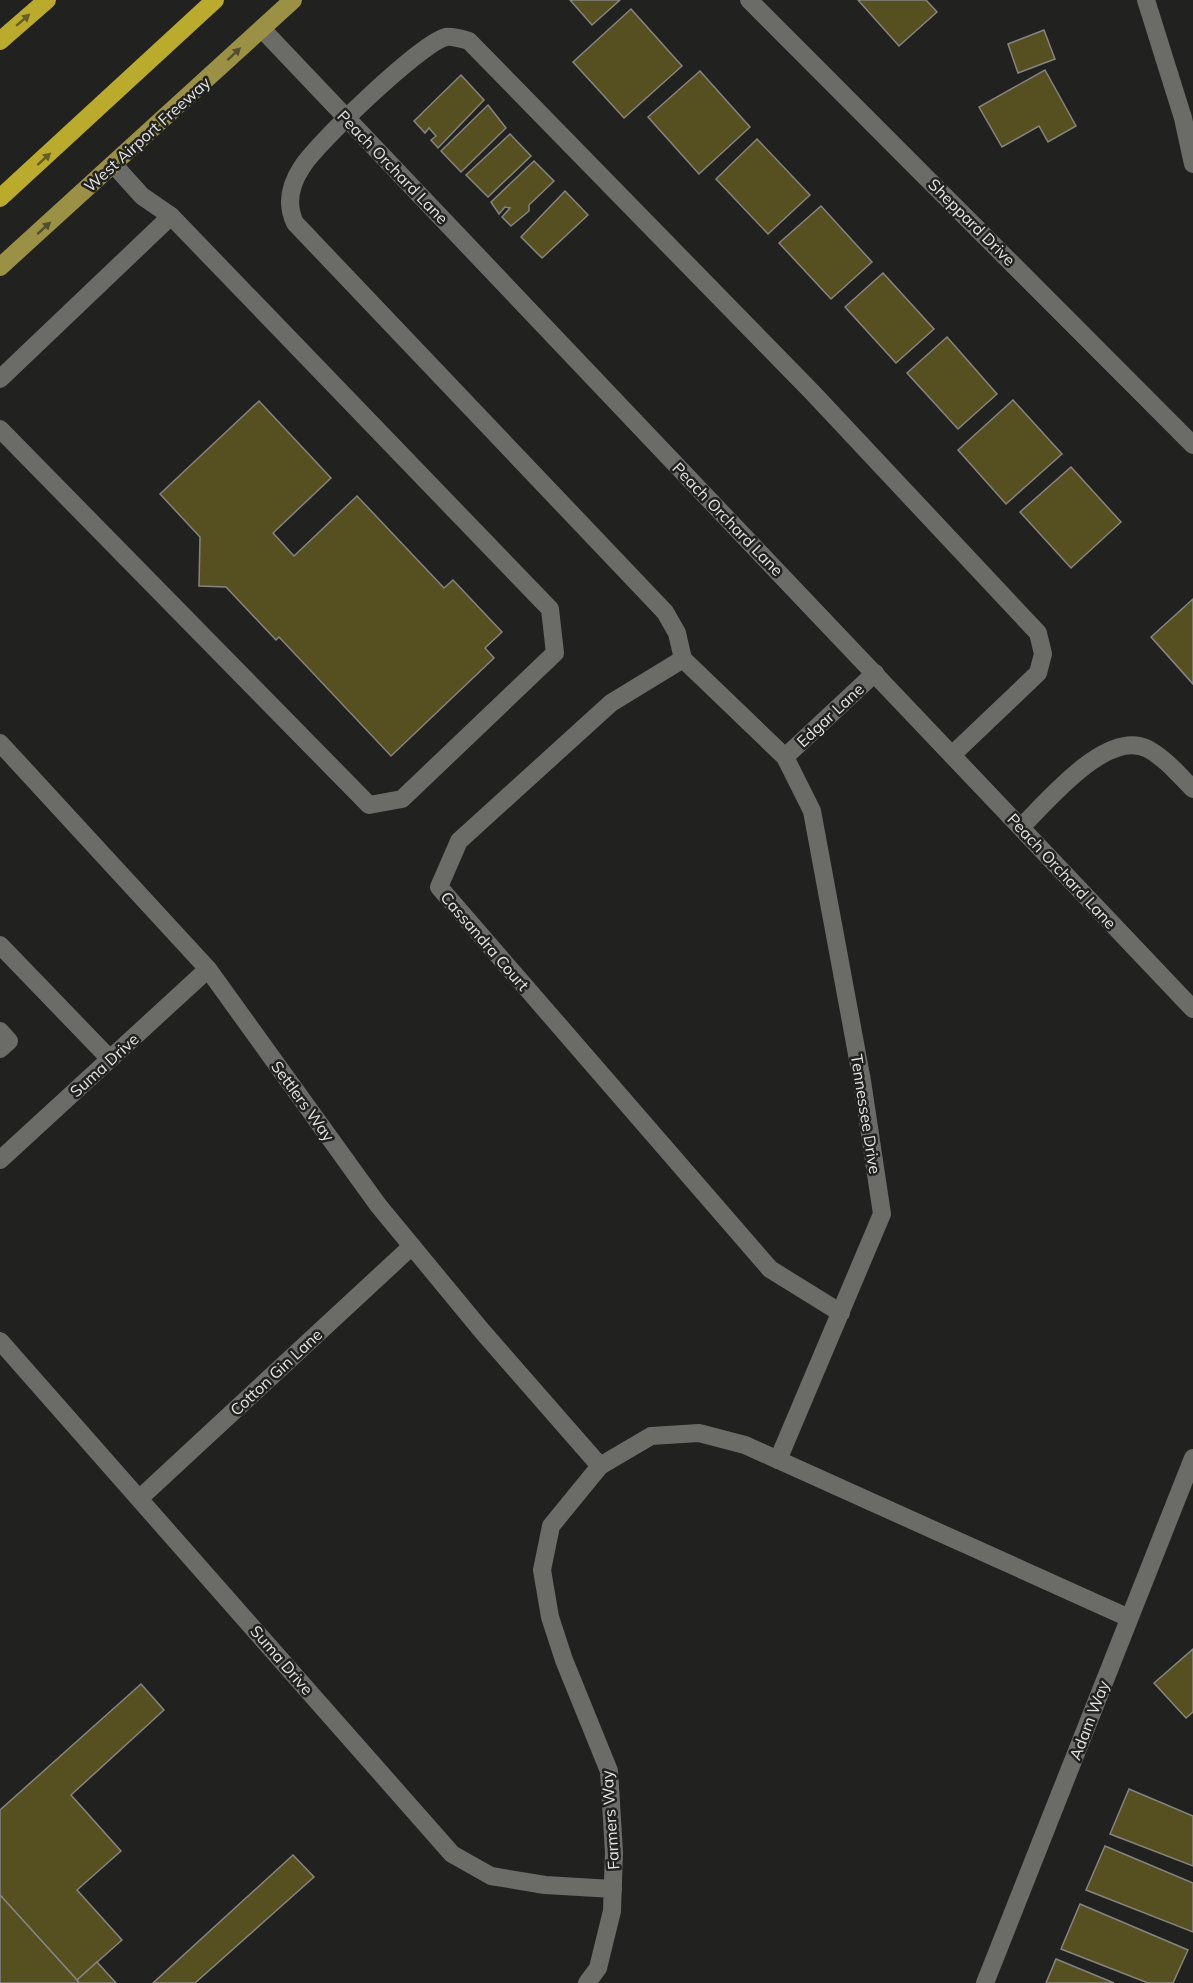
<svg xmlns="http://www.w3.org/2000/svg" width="1193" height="1983" font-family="Mulish,sans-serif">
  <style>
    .building { fill: #565020; stroke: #858481; stroke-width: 1.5 }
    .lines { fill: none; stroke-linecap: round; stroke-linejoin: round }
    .minor { stroke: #6b6b68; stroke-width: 18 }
    .major { stroke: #9b9145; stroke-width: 18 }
    .highway { stroke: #bbab2d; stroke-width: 18 }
    .oneway { fill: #665f25 }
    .oneway2 { fill: #524e2e }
    .labels { text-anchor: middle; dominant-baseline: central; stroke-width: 5; stroke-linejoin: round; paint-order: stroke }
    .street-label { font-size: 16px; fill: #e6e5e4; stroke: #21211f }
  </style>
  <rect width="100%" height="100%" fill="#21211f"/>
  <g class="building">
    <polygon points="570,0 620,0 592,25"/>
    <polygon points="858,0 926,0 937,12 899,46"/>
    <polygon points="631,9 682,66 624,118 573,62"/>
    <polygon points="1044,30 1055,59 1018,73 1008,44"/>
    <polygon points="1045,70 1076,126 1048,142 1039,126 1002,147 979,107"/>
    <polygon points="700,71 750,127 699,174 648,117"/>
    <polygon points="461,75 484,100 438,148 431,140 436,136 429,128 425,133 414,121"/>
    <polygon points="488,105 506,128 461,172 441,151"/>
    <polygon points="510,134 531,156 488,197 466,175"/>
    <polygon points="757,139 810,195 768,234 716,179"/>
    <polygon points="534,161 554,181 529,205 529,211 511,226 502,217 510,208 505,207 499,214 491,202"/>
    <polygon points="565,191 588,215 542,258 521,237"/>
    <polygon points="821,206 872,262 831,299 779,243"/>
    <polygon points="883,273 934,329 896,363 845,307"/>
    <polygon points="947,337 997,394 958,429 907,373"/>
    <polygon points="1013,400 1062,454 1006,504 958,450"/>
    <polygon points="259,401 331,478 273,533 294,556 357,496 444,588 453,580 502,632 485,648 494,658 391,756 279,637 276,640 226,587 199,586 200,537 160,494"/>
    <polygon points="1071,467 1121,522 1071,568 1020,512"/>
    <polygon points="1193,599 1193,684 1151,637"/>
    <polygon points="1193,1649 1193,1712 1186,1718 1154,1683"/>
    <polygon points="141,1684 164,1710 71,1795 121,1851 77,1890 122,1940 77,1980 0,1895 0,1810"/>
    <polygon points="1129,1789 1193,1816 1193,1866 1110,1834"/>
    <polygon points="1105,1846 1193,1883 1193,1932 1086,1890"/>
    <polygon points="293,1855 314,1877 195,1983 153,1983"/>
    <polygon points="0,1895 77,1980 79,1983 0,1983"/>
    <polygon points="1080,1904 1188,1950 1173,1983 1148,1983 1061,1949"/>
    <polygon points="1056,1959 1114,1983 1046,1983"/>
    <polygon points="97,1962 116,1983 79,1983 77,1980"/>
  </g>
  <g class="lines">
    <g class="minor">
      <polyline points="749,0 1193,445"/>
      <polyline points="1146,0 1183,118 1193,164"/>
      <polyline points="262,29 1193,1009"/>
      <polyline points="0,379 171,216"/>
      <polyline points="0,429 369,805 402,799 555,653 550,609 171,216 142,196 114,165"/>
      <path d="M683 659 677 633 665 612 295 223C286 204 290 185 302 167 317 143 421 43 446 37 452 36 462 39 469 41L812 392 1038 633 1043 654 1038 673 952 755"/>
      <polyline points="0,743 208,969 378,1205 482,1331 600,1466"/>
      <polyline points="785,757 875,673"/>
      <path d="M1021 827C1048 801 1107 728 1148 749 1166 759 1179 775 1193 789"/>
      <polyline points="0,945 110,1059"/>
      <polyline points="0,1031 9,1041 0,1049"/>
      <polyline points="0,1160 208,969"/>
      <polyline points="0,1341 452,1854 491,1876 545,1885 613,1889"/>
      <polyline points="778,1460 882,1214 862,1081 812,811 785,757 683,659 611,703 459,841 439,887 770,1269 841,1313"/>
      <polyline points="140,1498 412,1246"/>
      <polyline points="587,1983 598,1968 612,1911 614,1852 609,1771 564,1660 550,1617 542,1570 551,1526 600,1466 651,1436 699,1433 745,1445 1129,1618"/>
      <polyline points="985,1983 1193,1458"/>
    </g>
    <polyline class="major" points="0,267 293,0"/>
    <g class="highway">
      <polyline points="0,41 47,0"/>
      <polyline points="0,198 215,0"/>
    </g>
  </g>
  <defs><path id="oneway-solid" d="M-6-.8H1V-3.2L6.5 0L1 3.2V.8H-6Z" transform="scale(1.5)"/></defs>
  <g class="oneway">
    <use href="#oneway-solid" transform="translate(23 20) rotate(-41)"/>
    <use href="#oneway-solid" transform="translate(44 159) rotate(-42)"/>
  </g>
  <g class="oneway2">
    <use href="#oneway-solid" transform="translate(234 54) rotate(-43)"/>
    <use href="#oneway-solid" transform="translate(44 228) rotate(-42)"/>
  </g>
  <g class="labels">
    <g class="street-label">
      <text transform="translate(147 134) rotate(-42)">West Airport Freeway</text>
      <text transform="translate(393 167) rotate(46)">Peach Orchard Lane</text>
      <text transform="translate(972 222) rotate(45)">Sheppard Drive</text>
      <text transform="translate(728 519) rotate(46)">Peach Orchard Lane</text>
      <text transform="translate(830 715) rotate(-43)">Edgar Lane</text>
      <text transform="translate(1062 871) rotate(47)">Peach Orchard Lane</text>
      <text transform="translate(485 941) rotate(49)">Cassandra Court</text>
      <text transform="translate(104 1065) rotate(-42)">Suma Drive</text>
      <text transform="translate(303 1101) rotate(54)">Settlers Way</text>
      <text transform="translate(866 1114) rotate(81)">Tennessee Drive</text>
      <text transform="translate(276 1372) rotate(-43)">Cotton Gin Lane</text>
      <text transform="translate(282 1660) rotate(49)">Suma Drive</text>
      <text transform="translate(1089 1720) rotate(-69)">Adam Way</text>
      <text transform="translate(610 1820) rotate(-94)">Farmers Way</text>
    </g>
  </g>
</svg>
